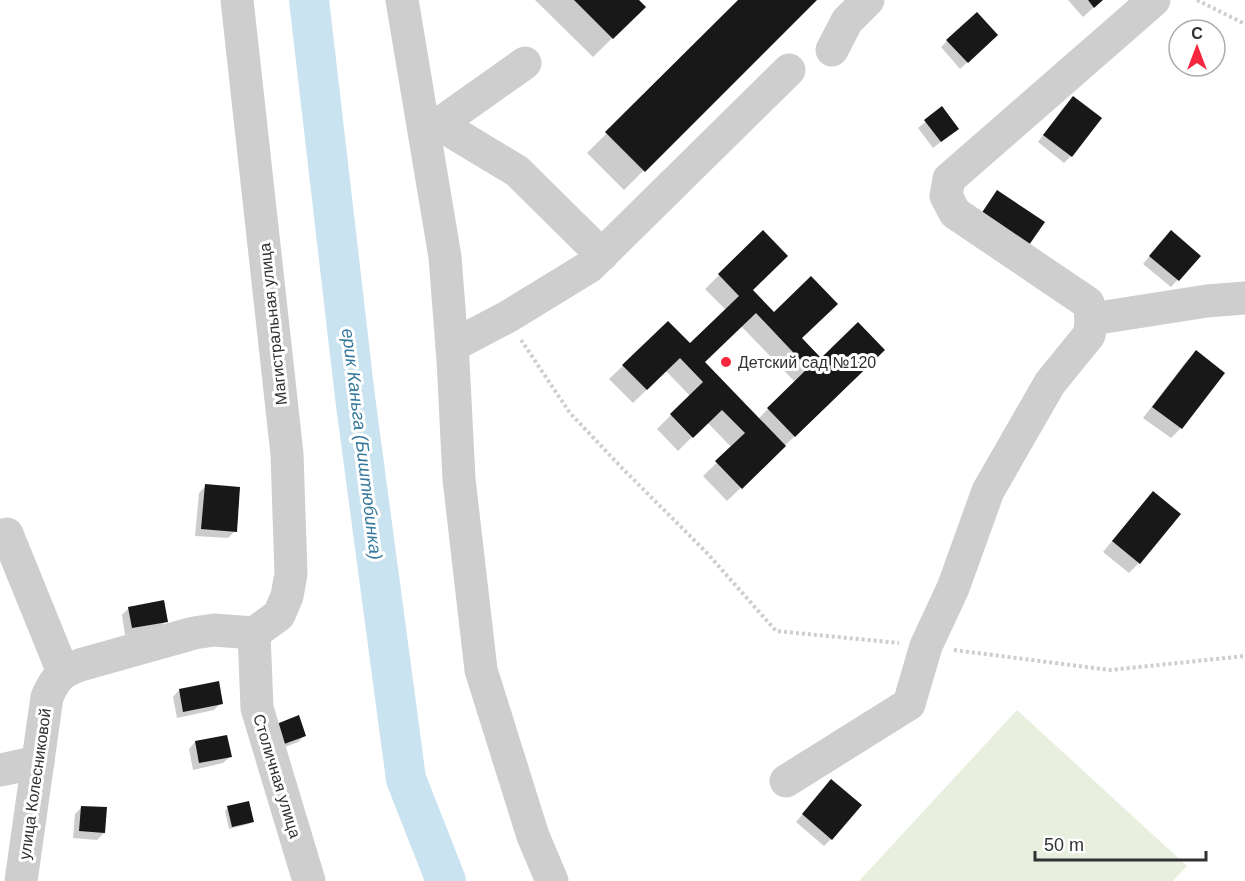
<svg xmlns="http://www.w3.org/2000/svg" width="1245" height="881" font-family="Arial,sans-serif">
  <style>
    .green { fill: #e8efdf }
    .shadow { fill: #0003; fill-rule: evenodd }
    .lines { fill: none; stroke-linecap: round; stroke-linejoin: round }
    .river { stroke: #cae3f0; stroke-width: 40 }
    .building { fill: #181818 }
    .path { stroke: #cecece; stroke-width: 4; stroke-dasharray: 3 3; stroke-linecap: butt }
    .minor { stroke: #cecece; stroke-width: 33 }
    .poi-dot { fill: #f5263e; stroke: #fff; stroke-width: 2 }
    .labels { text-anchor: middle; dominant-baseline: central; stroke-width: 6; stroke-linejoin: round; paint-order: stroke }
    .street-label { font-size: 16px; fill: #313131; stroke: #fff }
    .poi-label { font-size: 16px; fill: #313131; stroke: #fff; text-anchor: start }
    .water-label { font-size: 18px; font-style: italic; fill: #36799c; stroke: #fff }
  </style>
  <rect width="100%" height="100%" fill="#fff"/>
  <polygon class="green" points="1017,710 1187,866 1173,881 859,881"/>
  <g class="shadow">
    <polygon points="535,0 637,0 644,7 593,57"/>
    <polygon points="740,0 815,0 624,190 587,153"/>
    <polygon points="1068,0 1102,0 1083,17"/>
    <polygon points="947,41 989,42 960,69 941,47"/>
    <polygon points="1066,105 1071,156 1064,163 1038,142"/>
    <polygon points="942,108 957,129 933,148 918,128"/>
    <path d="M763 232 751 290 821 360 870 364 727 501 703 476 732 448 707 422 678 451 657 429 690 396 666 371 633 403 609 379 668 323 690 345 726 310 705 289ZM741 326 795 382 758 419 703 362Z"/>
    <polygon points="1164,239 1199,256 1171,287 1143,264"/>
    <polygon points="1196,352 1181,428 1171,438 1143,418 1185,363"/>
    <polygon points="206,486 235,531 228,538 195,536 199,493"/>
    <polygon points="1143,504 1139,563 1129,573 1103,552"/>
    <polygon points="129,608 166,621 159,628 125,635 122,615"/>
    <polygon points="179,690 221,703 214,710 177,718 173,697"/>
    <polygon points="263,735 305,735 298,742 270,753"/>
    <polygon points="195,742 230,757 223,763 193,770 189,749"/>
    <polygon points="825,788 831,839 824,846 796,822"/>
    <polygon points="82,807 104,833 97,840 73,838 75,814"/>
    <polygon points="228,808 252,821 249,824 229,829 225,811"/>
  </g>
  <g class="lines">
    <polyline class="river" points="309,0 355,397 406,779 446,881"/>
  </g>
  <g class="building">
    <polygon points="574,0 639,0 646,7 613,39"/>
    <polygon points="738,0 817,0 645,172 605,132"/>
    <polygon points="1088,0 1103,0 1094,8"/>
    <polygon points="977,12 998,35 968,63 946,40"/>
    <polygon points="1073,96 1102,118 1072,157 1043,135"/>
    <polygon points="942,106 959,129 941,142 924,120"/>
    <polygon points="997,190 1045,222 1029,245 981,214"/>
    <polygon points="763,230 788,256 753,290 774,312 811,276 838,304 802,338 821,358 858,322 885,350 795,437 767,408 808,368 756,313 705,362 786,446 742,489 715,461 745,433 722,410 693,438 670,414 703,382 680,358 647,390 622,365 668,321 690,343 739,296 718,274"/>
    <polygon points="1171,230 1201,256 1179,281 1149,256"/>
    <polygon points="1196,350 1225,373 1182,429 1152,407"/>
    <polygon points="205,484 240,487 237,532 201,529"/>
    <polygon points="1153,491 1181,514 1140,564 1112,541"/>
    <polygon points="164,600 168,622 132,628 128,607"/>
    <polygon points="219,681 223,704 183,712 179,689"/>
    <polygon points="299,715 306,736 276,747 269,727"/>
    <polygon points="227,735 232,757 199,763 195,741"/>
    <polygon points="831,779 862,805 832,840 802,814"/>
    <polygon points="249,801 254,822 232,827 227,806"/>
    <polygon points="81,806 107,807 105,833 79,831"/>
  </g>
  <g class="lines">
    <g class="path">
      <polyline points="1197,0 1245,24"/>
      <polyline points="521,340 570,413 621,467 707,553 776,631 899,643"/>
      <polyline points="954,650 1110,670 1245,656"/>
    </g>
    <g class="minor">
      <polyline points="237,0 287,454 291,574 287,596 279,615 254,633"/>
      <polyline points="402,0 445,257 453,360 459,479 481,670 533,836 552,881"/>
      <polyline points="832,50 847,21 868,0"/>
      <polyline points="439,124 517,171 602,255"/>
      <polyline points="424,129 439,124 525,63"/>
      <polyline points="1092,319 1207,301 1245,298"/>
      <polyline points="452,346 509,316 589,267 789,70"/>
      <polyline points="0,536 7,534 63,672"/>
      <polyline points="254,633 257,708 309,881"/>
      <polyline points="0,770 38,762"/>
      <path d="M786 781 909 704 926 646 953 588 988 491 1050 383 1089 335C1092 323 1092 314 1088 303L955 213 946 196 949 179 1154 0"/>
      <path d="M21 881 47 697C56 677 60 673 80 665L194 633 214 630 254 633"/>
    </g>
  </g>
  <circle class="poi-dot" cx="726" cy="362" r="6"/>
  <g class="labels">
    <g class="street-label">
      <text transform="translate(273 324) rotate(-96)">Магистральная улица</text>
      <text transform="translate(277 776) rotate(73)">Столичная улица</text>
      <text transform="translate(35 784) rotate(-82)">улица Колесниковой</text>
    </g>
    <g class="poi-label">
      <text x="738" y="362">Детский сад №120</text>
    </g>
    <g class="water-label">
      <text transform="translate(362 444) rotate(83)">ерик Каньга (Биштюбинка)</text>
    </g>
  </g>
  <g transform="translate(1197 48)"><circle r="28" fill="#ffffff" stroke="#adadad" stroke-width="1.5"/>
  <path d="M0-4.5L10 22L0 15L-10 22Z" fill="#f5263e"/>
  <text y="-9" font-size="16" font-weight="bold" text-anchor="middle" fill="#313131">С</text>
  </g>
  <path d="M1035 851v9h171v-9" fill="none" stroke="#313131" stroke-width="3"/>
  <text x="1044" y="851" font-size="18" fill="#313131" stroke="#ffffff" stroke-width="4.5" paint-order="stroke">50 m</text>
</svg>
